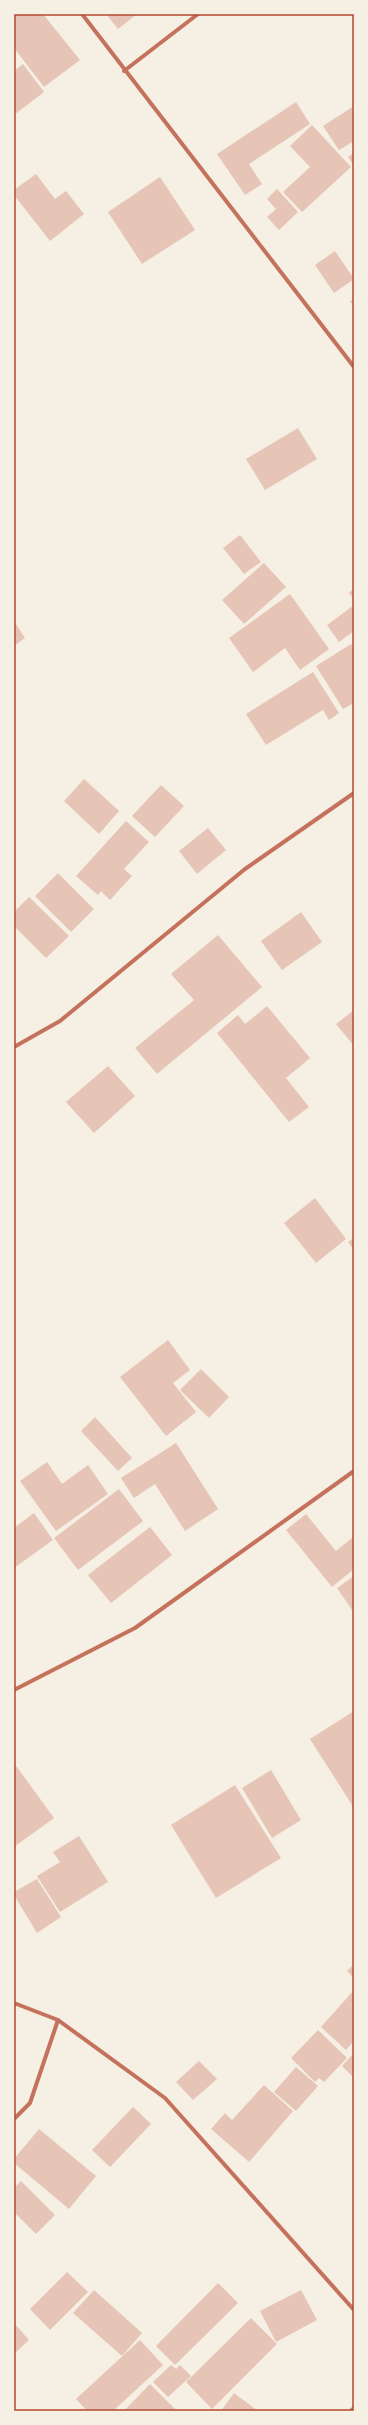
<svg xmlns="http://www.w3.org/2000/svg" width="368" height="2425" font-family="'Zilla Slab',serif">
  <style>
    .building { fill: #e6c5b7 }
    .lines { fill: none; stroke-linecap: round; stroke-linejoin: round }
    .minor { stroke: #c5725c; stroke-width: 4 }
    .neatline { fill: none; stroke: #b5482f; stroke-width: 1.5 }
  </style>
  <rect width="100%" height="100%" fill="#f6efe4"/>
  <g class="building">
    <polygon points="14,14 43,14 80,60 44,87 14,48"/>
    <polygon points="106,14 137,14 118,29"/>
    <polygon points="23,64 44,92 14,115 14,68 15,70"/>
    <polygon points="296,102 310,124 249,164 262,184 245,195 217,154"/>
    <polygon points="354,106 354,141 339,150 323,126"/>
    <polygon points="312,125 351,167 302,212 283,192 310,167 290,146"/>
    <polygon points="354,153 354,166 348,157"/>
    <polygon points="36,174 55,199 66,191 84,214 50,241 14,195 14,190"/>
    <polygon points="160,177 195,230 142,264 108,212"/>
    <polygon points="277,189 298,212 279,230 267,217 276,209 267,199"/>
    <polygon points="335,251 354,279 334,293 315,265"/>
    <polygon points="354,297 354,305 350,302"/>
    <polygon points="298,428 317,459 265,490 246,459"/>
    <polygon points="240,535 261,562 244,574 223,548"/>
    <polygon points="264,563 286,587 244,624 222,600"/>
    <polygon points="354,588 354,599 349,593"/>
    <polygon points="290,594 329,649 300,670 285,648 253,672 229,638"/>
    <polygon points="354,605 354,631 339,642 327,625"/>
    <polygon points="14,621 25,638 14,646"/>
    <polygon points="351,644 354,649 354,703 343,709 316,666"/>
    <polygon points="313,672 339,713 329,720 323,710 266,745 246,714"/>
    <polygon points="84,779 119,811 99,834 64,801"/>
    <polygon points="161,785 184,806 155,837 132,816"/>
    <polygon points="126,821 149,842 124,869 132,876 110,900 101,891 98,895 76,876"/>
    <polygon points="208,828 226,850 197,874 179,851"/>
    <polygon points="58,873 94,909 71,932 35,896"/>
    <polygon points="29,897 69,936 46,958 14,926 14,912"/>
    <polygon points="301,912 322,942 282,970 261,941"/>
    <polygon points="218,935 262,987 157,1074 135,1048 194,1000 171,974"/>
    <polygon points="267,1006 310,1058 286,1078 309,1107 289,1122 217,1033 238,1015 245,1024"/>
    <polygon points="354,1010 354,1046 336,1024"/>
    <polygon points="108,1066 135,1096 94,1133 66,1102"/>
    <polygon points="315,1198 346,1239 316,1263 284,1223"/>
    <polygon points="354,1238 354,1250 348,1242"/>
    <polygon points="168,1340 190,1370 173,1383 196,1412 166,1436 120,1377"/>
    <polygon points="201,1369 229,1397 209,1418 180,1390"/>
    <polygon points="95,1417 132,1458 118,1471 81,1431"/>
    <polygon points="176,1443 218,1509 185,1531 155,1484 134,1498 121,1478"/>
    <polygon points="47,1462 62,1484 88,1465 108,1494 56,1531 20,1481"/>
    <polygon points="119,1489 143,1521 78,1570 54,1538"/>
    <polygon points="34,1513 53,1540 14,1568 14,1528"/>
    <polygon points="306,1514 336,1551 352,1538 354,1540 354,1569 332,1587 286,1530"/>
    <polygon points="150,1527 172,1555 111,1603 88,1575"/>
    <polygon points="354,1576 354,1613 337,1588"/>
    <polygon points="354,1711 354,1808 310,1739"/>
    <polygon points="14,1763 54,1818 14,1847"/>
    <polygon points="271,1770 301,1820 272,1838 242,1788"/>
    <polygon points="235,1785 281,1858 216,1898 171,1825"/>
    <polygon points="79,1836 108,1882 60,1912 37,1876 60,1862 53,1852"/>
    <polygon points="37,1879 61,1917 37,1933 14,1895 14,1892"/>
    <polygon points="354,1964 354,1978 347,1971"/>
    <polygon points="354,1990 354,2041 346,2050 321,2027"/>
    <polygon points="318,2030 347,2058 324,2082 319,2078 315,2082 291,2058"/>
    <polygon points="354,2053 354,2078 342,2066"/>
    <polygon points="199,2061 217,2079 193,2100 176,2082"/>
    <polygon points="296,2067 318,2086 296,2111 274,2092"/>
    <polygon points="264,2085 293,2111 249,2162 211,2129 225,2113 232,2120"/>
    <polygon points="133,2107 151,2124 110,2167 92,2150"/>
    <polygon points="39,2129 96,2176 69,2209 14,2163 14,2159"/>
    <polygon points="21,2181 55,2215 36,2234 14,2212 14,2188"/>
    <polygon points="67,2272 88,2292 50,2330 30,2309"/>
    <polygon points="218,2283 238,2303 175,2365 156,2346"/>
    <polygon points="94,2290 142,2333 122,2356 73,2313"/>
    <polygon points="301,2290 317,2320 276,2342 260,2311"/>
    <polygon points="251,2318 277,2344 212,2409 186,2382"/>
    <polygon points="14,2323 29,2340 14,2354"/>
    <polygon points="140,2340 163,2365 113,2411 87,2411 76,2399"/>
    <polygon points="171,2365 176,2369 180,2365 191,2376 168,2397 153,2382"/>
    <polygon points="150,2384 177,2411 124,2411"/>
    <polygon points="234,2393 258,2411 221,2411"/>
  </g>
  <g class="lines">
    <g class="minor">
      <polyline points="82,14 354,367"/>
      <polyline points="124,71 198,14"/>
      <polyline points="14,1047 60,1021 245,869 354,793"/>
      <polyline points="14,1690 135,1628 354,1471"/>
      <polyline points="14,2003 58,2020 165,2098 354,2310"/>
      <polyline points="14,2119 30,2103 58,2020"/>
      <polyline points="351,2411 354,2408"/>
    </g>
  </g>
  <rect width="368" height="2425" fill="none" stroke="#f6efe4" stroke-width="30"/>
  <rect x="15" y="15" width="338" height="2395" class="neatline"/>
</svg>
